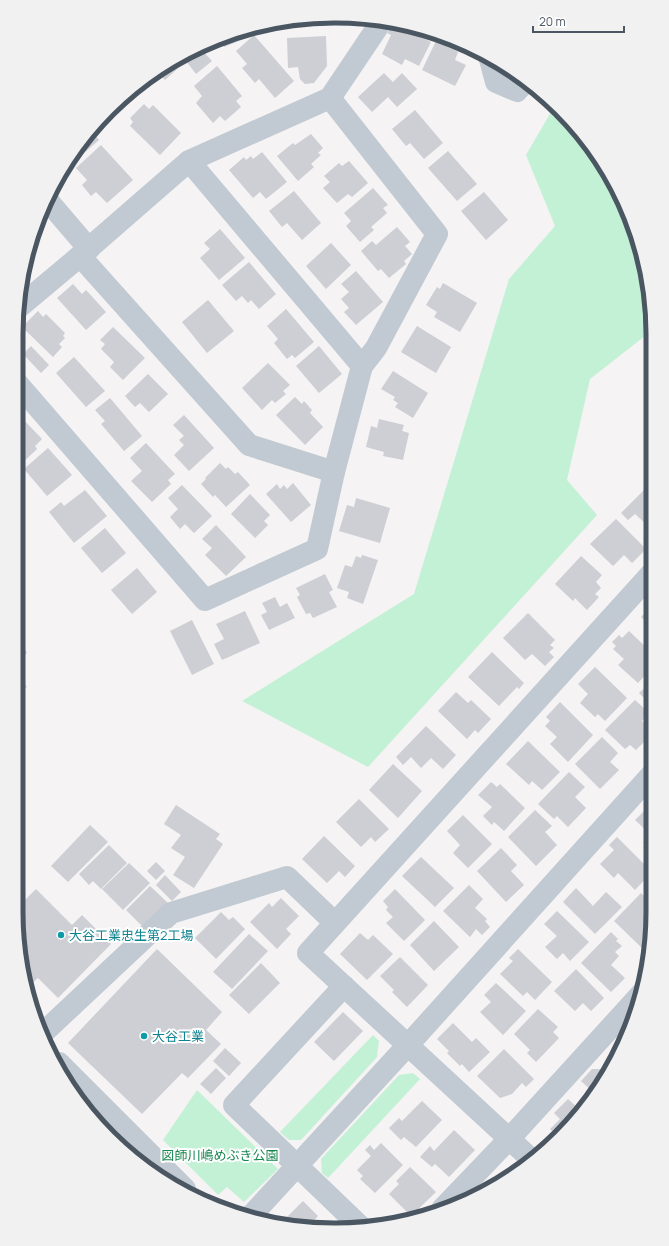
<svg xmlns="http://www.w3.org/2000/svg" width="669" height="1246" font-family="Manrope,'Noto Sans JP',sans-serif">
  <style>
    .green { fill: #c3f1d5 }
    .building { fill: #cdcfd5 }
    .lines { fill: none; stroke-linecap: round; stroke-linejoin: round }
    .minor { stroke: #c1cad2; stroke-width: 22 }
    .culture-dot { fill: #0f9aa8; stroke: #fff; stroke-width: 1.5 }
    .labels { text-anchor: middle; dominant-baseline: central; stroke-width: 4; stroke-linejoin: round; paint-order: stroke }
    .culture-label { font-size: 13px; fill: #0d838f; stroke: #fff; text-anchor: start }
    .park-label { font-size: 13px; fill: #17864f; stroke: #fff }
    .rim { fill: none; stroke: #4a5661; stroke-width: 5 }
  </style>
  <rect width="100%" height="100%" fill="#f5f3f3"/>
  <g class="green">
    <polygon points="555,105 560,109 599,158 636,232 650,293 650,332 590,379 567,480 597,515 368,767 242,701 414,594 509,279 555,226 526,155"/>
    <polygon points="373,1035 379,1041 377,1057 301,1140 289,1140 280,1132"/>
    <polygon points="413,1073 420,1079 328,1178 322,1173 321,1159 399,1075"/>
    <polygon points="197,1090 278,1169 244,1202 227,1187 218,1195 163,1140"/>
  </g>
  <g class="building">
    <polygon points="301,19 302,26 270,29 269,24"/>
    <polygon points="392,23 431,42 419,66 405,59 402,65 382,54 391,35 387,33"/>
    <polygon points="251,27 254,35 224,47 221,38"/>
    <polygon points="429,31 437,33 444,36 443,39"/>
    <polygon points="254,35 294,81 275,98 259,79 255,83 242,68 247,64 236,51"/>
    <polygon points="326,36 327,66 314,83 305,84 300,79 298,67 288,68 287,38"/>
    <polygon points="436,41 458,52 455,60 466,65 455,86 422,70"/>
    <polygon points="199,47 212,61 196,74 186,61 165,80 157,72 193,49"/>
    <polygon points="217,66 242,96 236,101 241,107 225,121 220,116 213,123 196,103 202,96 194,86"/>
    <polygon points="384,73 393,82 402,73 417,89 397,107 388,97 372,112 358,97"/>
    <polygon points="138,84 143,90 108,119 105,115"/>
    <polygon points="144,104 149,109 153,105 181,133 160,155 130,126 133,122 130,118"/>
    <polygon points="415,110 443,143 424,159 410,143 406,146 392,129"/>
    <polygon points="91,131 99,140 68,167 66,165"/>
    <polygon points="311,134 323,148 318,153 321,155 311,164 314,167 298,181 277,156 293,143 295,145"/>
    <polygon points="101,145 133,180 107,203 96,192 91,196 82,185 87,180 76,168"/>
    <polygon points="448,151 477,184 457,201 428,168"/>
    <polygon points="262,152 287,182 266,199 260,192 253,198 229,170 244,157 246,160 251,156 253,159"/>
    <polygon points="349,161 368,183 352,197 348,194 337,203 323,188 330,182 324,176 339,163 342,166"/>
    <polygon points="373,188 388,205 383,208 387,213 371,227 374,230 360,242 346,226 351,221 344,213"/>
    <polygon points="294,191 321,223 302,240 287,223 282,227 269,211"/>
    <polygon points="484,192 508,220 486,240 461,211"/>
    <polygon points="397,227 410,242 405,246 412,254 404,261 406,264 389,278 381,269 378,271 361,251 372,241 376,245"/>
    <polygon points="220,229 245,258 219,280 200,258 210,249 204,243"/>
    <polygon points="34,235 39,240 28,250"/>
    <polygon points="331,243 351,265 326,289 306,266"/>
    <polygon points="249,262 276,294 259,309 251,300 248,303 242,296 236,301 222,285"/>
    <polygon points="356,271 383,302 356,325 344,312 349,308 341,299 349,292 341,284"/>
    <polygon points="443,283 477,303 460,332 434,317 437,312 426,305 437,287 440,289"/>
    <polygon points="73,284 82,294 86,290 106,312 86,330 57,298"/>
    <polygon points="208,300 234,331 207,353 182,322"/>
    <polygon points="286,309 314,342 295,358 292,355 287,359 274,343 278,339 267,326"/>
    <polygon points="38,311 43,317 46,314 65,333 63,336 65,338 59,344 62,347 53,357 22,327"/>
    <polygon points="417,326 451,347 436,373 401,352"/>
    <polygon points="113,327 145,358 123,380 110,367 114,362 101,349 105,344 100,340"/>
    <polygon points="31,346 49,365 41,373 23,354"/>
    <polygon points="319,346 342,374 319,393 296,366"/>
    <polygon points="74,357 105,391 86,407 56,373"/>
    <polygon points="268,363 290,385 283,391 286,394 275,403 272,400 262,410 242,388"/>
    <polygon points="393,371 428,393 413,418 395,407 398,403 393,400 395,397 381,389"/>
    <polygon points="148,374 168,394 149,412 140,403 135,407 125,396"/>
    <polygon points="295,397 302,404 304,401 312,410 310,413 323,427 305,445 276,415"/>
    <polygon points="110,398 142,436 124,451 101,424 105,421 95,410"/>
    <polygon points="184,415 214,448 189,471 174,455 184,445 179,440 184,436 173,425"/>
    <polygon points="20,416 42,439 35,446 37,449 18,467 17,466 17,419"/>
    <polygon points="379,419 404,425 402,431 409,433 403,460 383,456 384,452 366,447 371,426 377,428"/>
    <polygon points="146,443 175,474 168,480 171,484 152,502 131,481 142,471 130,458"/>
    <polygon points="48,448 72,475 47,496 24,469"/>
    <polygon points="220,463 226,469 228,467 235,474 238,472 250,485 226,507 215,495 213,497 201,484 206,479 205,478"/>
    <polygon points="293,483 311,505 291,522 266,494 277,484 280,489 284,485 287,489"/>
    <polygon points="651,483 651,519 646,524 635,514 628,520 621,513"/>
    <polygon points="182,485 212,516 194,533 185,524 180,529 170,517 178,509 168,498"/>
    <polygon points="85,490 107,516 74,543 49,512 61,502 64,506"/>
    <polygon points="250,494 270,515 264,521 268,525 255,538 231,514"/>
    <polygon points="356,498 390,508 380,543 339,531 347,505 354,507"/>
    <polygon points="616,519 646,549 632,563 624,555 613,566 590,544"/>
    <polygon points="216,525 246,557 226,576 205,555 212,548 202,539"/>
    <polygon points="105,528 126,553 102,573 81,548"/>
    <polygon points="362,555 378,560 363,604 347,598 349,592 337,588 345,565 352,567 356,556 361,558"/>
    <polygon points="581,556 602,575 596,582 601,588 595,594 599,597 587,610 575,598 573,601 555,584"/>
    <polygon points="137,568 157,592 132,614 111,590"/>
    <polygon points="325,574 333,590 329,592 337,607 313,618 310,613 306,614 297,597 300,595 296,588"/>
    <polygon points="275,597 280,607 287,603 295,618 269,630 261,615 267,612 262,603"/>
    <polygon points="651,606 651,627 641,617"/>
    <polygon points="245,611 260,643 222,660 214,644 224,639 216,624"/>
    <polygon points="528,613 555,640 550,645 554,648 549,652 554,657 545,666 532,654 525,660 503,638"/>
    <polygon points="192,620 214,664 192,675 170,631"/>
    <polygon points="629,631 651,652 651,669 638,683 618,665 624,659 613,649 616,646 612,642 619,635 622,638"/>
    <polygon points="16,636 27,653 16,660"/>
    <polygon points="492,652 524,683 519,689 517,687 499,706 468,677"/>
    <polygon points="595,667 627,698 605,721 598,714 595,717 580,703 588,694 578,684"/>
    <polygon points="16,671 27,687 16,694"/>
    <polygon points="652,681 652,706 639,693"/>
    <polygon points="456,692 468,703 471,700 491,719 478,733 475,730 467,739 438,711"/>
    <polygon points="635,700 649,713 642,721 652,731 652,734 636,750 630,745 625,749 605,730"/>
    <polygon points="560,702 593,735 568,762 550,744 557,737 545,726 550,721 546,717"/>
    <polygon points="426,726 456,755 443,769 431,758 421,768 411,757 403,765 396,757"/>
    <polygon points="602,737 618,753 610,762 619,770 600,789 575,764"/>
    <polygon points="528,741 560,772 542,790 532,781 529,785 506,764"/>
    <polygon points="393,764 422,791 398,818 369,790"/>
    <polygon points="569,772 585,787 575,797 586,808 568,827 557,816 554,819 538,804"/>
    <polygon points="491,782 497,787 500,784 525,808 504,831 494,822 492,825 483,816 492,807 478,795"/>
    <polygon points="359,799 389,829 375,842 371,837 361,847 336,822"/>
    <polygon points="176,805 220,834 216,839 223,844 194,888 173,875 185,857 171,848 181,835 164,824"/>
    <polygon points="649,806 652,810 652,852 643,843 651,835 635,820"/>
    <polygon points="535,810 552,826 545,832 557,845 536,866 508,837"/>
    <polygon points="463,815 492,844 468,868 453,853 460,845 447,831"/>
    <polygon points="90,825 108,842 68,882 51,866"/>
    <polygon points="324,836 355,866 345,877 339,871 327,883 302,859"/>
    <polygon points="617,837 652,872 635,890 618,873 614,878 600,864 614,850 609,845"/>
    <polygon points="109,845 127,863 101,889 93,881 89,885 79,874"/>
    <polygon points="501,848 517,865 511,871 524,885 506,902 477,871"/>
    <polygon points="421,857 454,888 435,907 402,876"/>
    <polygon points="156,862 165,871 156,880 147,871"/>
    <polygon points="129,863 150,883 123,910 102,889"/>
    <polygon points="165,875 181,892 172,901 156,885"/>
    <polygon points="469,885 483,899 475,908 487,919 485,921 490,927 482,935 476,929 470,937 443,911"/>
    <polygon points="150,886 168,903 144,928 126,910"/>
    <polygon points="576,888 593,906 606,892 622,907 595,934 563,902"/>
    <polygon points="36,889 72,925 82,915 111,944 58,998 38,978 28,987 16,909"/>
    <polygon points="395,889 425,920 404,941 386,923 393,917 386,910 388,907 383,901"/>
    <polygon points="641,893 652,904 652,932 651,941 643,949 614,921"/>
    <polygon points="281,898 299,916 286,929 291,934 277,949 250,922 269,903 272,907"/>
    <polygon points="557,911 589,942 570,961 563,953 557,959 545,947 557,936 544,924"/>
    <polygon points="221,912 229,920 233,917 245,929 216,959 195,938"/>
    <polygon points="434,921 459,947 434,971 410,945"/>
    <polygon points="611,932 618,939 616,941 622,946 615,952 619,956 611,965 625,978 611,992 581,963"/>
    <polygon points="360,933 368,940 373,935 393,954 367,980 340,954"/>
    <polygon points="249,934 268,951 232,989 213,972"/>
    <polygon points="157,949 222,1012 206,1030 221,1044 188,1078 182,1073 142,1114 68,1043"/>
    <polygon points="518,949 552,982 535,1000 527,992 523,996 500,974 513,961 509,958"/>
    <polygon points="400,957 428,985 407,1007 392,992 394,990 380,976"/>
    <polygon points="261,963 280,983 249,1014 229,995"/>
    <polygon points="576,969 604,998 591,1011 583,1003 575,1011 554,991"/>
    <polygon points="496,983 526,1011 503,1035 480,1012 491,1002 484,995"/>
    <polygon points="538,1009 558,1027 553,1032 559,1038 536,1062 527,1053 530,1050 514,1034"/>
    <polygon points="343,1012 363,1031 334,1061 314,1042"/>
    <polygon points="453,1023 472,1042 476,1038 490,1052 469,1072 462,1064 460,1066 447,1053 449,1051 437,1039"/>
    <polygon points="225,1048 241,1063 229,1076 213,1061"/>
    <polygon points="504,1049 534,1079 526,1087 522,1083 512,1094 500,1098 477,1076"/>
    <polygon points="216,1068 226,1078 211,1094 200,1084"/>
    <polygon points="592,1069 611,1069 593,1092 581,1081"/>
    <polygon points="568,1099 579,1109 557,1136 550,1129 560,1119 554,1113"/>
    <polygon points="422,1101 442,1120 416,1147 404,1137 401,1140 389,1128 399,1118 402,1121"/>
    <polygon points="454,1130 475,1150 449,1177 435,1164 432,1167 420,1157 430,1146 434,1151"/>
    <polygon points="381,1143 403,1165 375,1193 360,1179 363,1176 357,1170 371,1156 365,1150 370,1145 374,1150"/>
    <polygon points="410,1167 436,1192 411,1216 389,1194 399,1184 396,1181"/>
    <polygon points="303,1201 318,1216 310,1225 282,1222"/>
  </g>
  <g class="lines">
    <g class="minor">
      <polyline points="489,56 496,82 517,91 525,82"/>
      <polyline points="189,161 362,366"/>
      <polyline points="48,201 89,249"/>
      <polyline points="80,256 249,445 334,472"/>
      <polyline points="18,308 80,256 189,161 330,98 377,28 380,20"/>
      <polyline points="17,383 205,600 317,549 334,472 362,366 376,348 437,234 330,98"/>
      <polyline points="344,986 234,1105 362,1228"/>
      <polyline points="43,1033 171,913 287,877 334,922"/>
      <polyline points="59,1063 185,1189"/>
      <polyline points="531,1159 308,953 651,574"/>
      <polyline points="442,1209 509,1139 642,993"/>
      <polyline points="249,1218 408,1045 652,774"/>
    </g>
  </g>
  <g class="culture-dot">
    <circle cx="61" cy="935" r="4"/>
    <circle cx="144" cy="1036" r="4"/>
  </g>
  <g class="labels">
    <g class="culture-label">
      <text x="69" y="935">大谷工業忠生第2工場</text>
      <text x="152" y="1036">大谷工業</text>
    </g>
    <g class="park-label">
      <text x="220" y="1155">図師川嶋めぶき公園</text>
    </g>
  </g>
  <path d="M0 0H669V1246H0ZM334 23H335A311 311 0 0 1 646 334V912A311 311 0 0 1 335 1223H334A311 311 0 0 1 23 912V334A311 311 0 0 1 334 23Z" fill="#f1f1f2" fill-rule="evenodd"/>
  <path class="rim" d="M334 23H335A311 311 0 0 1 646 334V912A311 311 0 0 1 335 1223H334A311 311 0 0 1 23 912V334A311 311 0 0 1 334 23Z"/>
  <path d="M533 26v6h91v-6" fill="none" stroke="#4a5661" stroke-width="2"/>
  <text x="539" y="26" font-size="12" fill="#4a5661" stroke="#ffffff" stroke-width="3" paint-order="stroke">20 m</text>
</svg>
